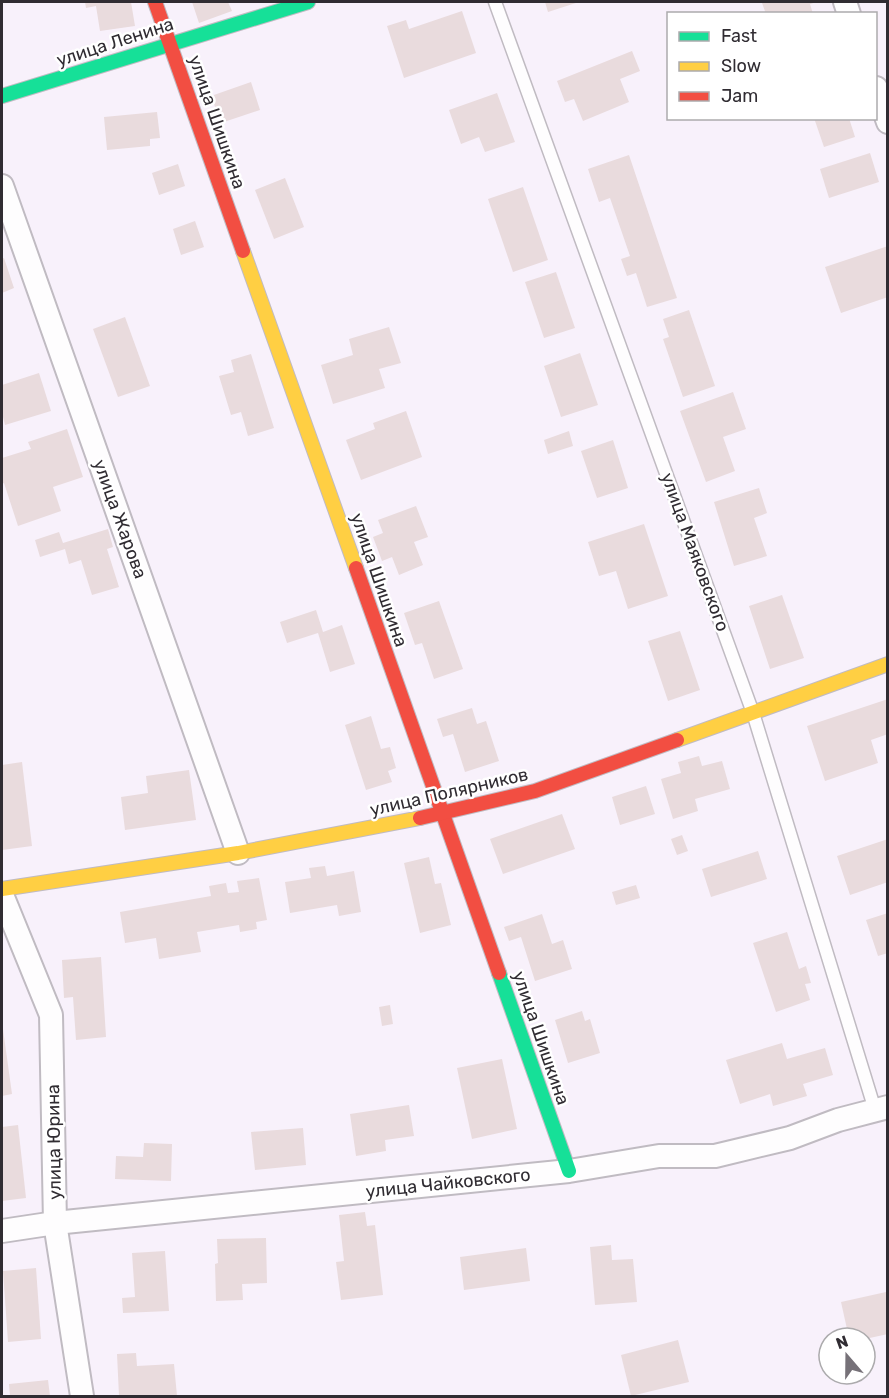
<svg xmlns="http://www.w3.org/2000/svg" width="889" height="1398" font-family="Rubik,sans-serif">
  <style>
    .building { fill: #e9dbdd }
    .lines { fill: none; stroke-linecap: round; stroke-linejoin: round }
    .lane-casing { stroke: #c0bbc2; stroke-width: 15 }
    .street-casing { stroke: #c0bbc2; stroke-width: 26 }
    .fast-casing { stroke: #c0bbc2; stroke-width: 16 }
    .slow-casing { stroke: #c0bbc2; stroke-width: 16 }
    .jam-casing { stroke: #c0bbc2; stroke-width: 16 }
    .lane { stroke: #fefdfe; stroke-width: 12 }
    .street { stroke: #fefdfe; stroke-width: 22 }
    .fast { stroke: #16e098; stroke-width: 14 }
    .slow { stroke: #ffcf43; stroke-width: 14 }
    .jam { stroke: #f24e42; stroke-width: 14 }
    .labels { text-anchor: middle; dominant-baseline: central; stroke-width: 5; stroke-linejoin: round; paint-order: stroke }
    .street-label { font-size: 18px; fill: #302c32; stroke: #fff }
  </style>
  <rect width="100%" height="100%" fill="#f8f1fb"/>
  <g class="building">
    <polygon points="85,2 131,2 135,26 100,31 96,6 86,8"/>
    <polygon points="192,2 228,2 232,11 199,23"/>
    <polygon points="545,2 579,2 548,12"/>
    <polygon points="768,2 817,2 810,4 813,14 766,14 762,3"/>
    <polygon points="462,11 476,53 404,78 387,26 406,20 409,29"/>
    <polygon points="632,51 640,71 620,79 629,102 583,121 574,99 565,102 557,81"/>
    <polygon points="251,82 260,110 221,123 211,96"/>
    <polygon points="497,93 515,142 485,152 479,137 461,144 449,110"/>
    <polygon points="157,112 160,138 150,139 150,146 107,150 104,117"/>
    <polygon points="814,118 849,118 855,137 824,147"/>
    <polygon points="870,153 879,182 829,198 820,169"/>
    <polygon points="629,155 677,298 647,307 636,273 627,276 621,259 630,256 610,198 599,202 588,169"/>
    <polygon points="178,164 185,186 159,195 152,173"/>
    <polygon points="285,178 304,227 274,239 255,190"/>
    <polygon points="523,187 548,260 513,272 488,199"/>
    <polygon points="195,221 204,247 181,255 173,229"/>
    <polygon points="888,246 888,297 841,313 825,267"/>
    <polygon points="4,258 14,288 2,293 2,259"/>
    <polygon points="556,272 575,328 544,338 525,282"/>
    <polygon points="689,310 715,386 683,397 663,339 669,337 663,319"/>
    <polygon points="125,317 150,386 118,397 93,329"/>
    <polygon points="389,327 401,363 379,369 385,388 333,404 321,365 353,355 349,339"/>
    <polygon points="580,353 598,405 561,417 544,366"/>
    <polygon points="251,354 274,428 248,436 241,412 231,415 219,376 234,372 231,360"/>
    <polygon points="39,373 51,411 5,425 2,413 2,385"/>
    <polygon points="733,392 746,429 723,437 735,471 706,482 680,411"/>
    <polygon points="406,411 422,457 361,480 346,440 375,429 373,423"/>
    <polygon points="67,429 83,477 53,487 61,511 18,526 4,483 2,484 2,458 31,449 28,442"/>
    <polygon points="569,431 573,446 548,454 544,440"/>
    <polygon points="613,440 628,488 597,498 581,451"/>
    <polygon points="759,488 767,513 754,518 767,556 734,566 714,502"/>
    <polygon points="416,506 428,537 414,542 423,565 399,575 392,557 382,561 373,537 383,533 378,520"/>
    <polygon points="644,524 668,596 628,609 616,571 599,576 588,542"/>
    <polygon points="108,529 113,547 107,549 119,587 92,595 81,560 69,564 65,549 40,557 35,540 59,532 63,543"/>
    <polygon points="782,595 804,658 770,669 749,606"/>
    <polygon points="439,601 463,669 434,679 422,643 415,645 404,613"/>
    <polygon points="316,610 323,632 342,625 355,664 330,672 318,633 287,643 280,622"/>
    <polygon points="680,631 700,690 668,701 648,641"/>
    <polygon points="888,699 888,734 871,740 878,763 825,781 807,726"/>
    <polygon points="472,708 477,724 486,721 499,761 465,772 453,734 443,737 437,719"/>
    <polygon points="371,716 381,749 390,747 396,768 388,771 392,782 366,790 345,725"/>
    <polygon points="699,756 702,766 722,761 730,789 695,799 698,811 673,819 661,779 681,773 678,762"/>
    <polygon points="22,762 32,846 2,850 2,765"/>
    <polygon points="189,770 196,820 125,830 121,797 148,793 146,776"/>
    <polygon points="646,786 655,814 620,825 612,797"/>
    <polygon points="562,814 575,849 503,874 490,839"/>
    <polygon points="682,835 688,851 677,855 671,839"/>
    <polygon points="888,839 888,882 850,895 837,856"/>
    <polygon points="758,851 767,879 711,897 702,869"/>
    <polygon points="429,857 435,884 441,883 451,925 420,933 404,863"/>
    <polygon points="325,866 327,876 354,871 361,912 339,916 337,905 290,913 285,882 311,878 309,868"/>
    <polygon points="259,878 267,920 256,922 257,929 240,932 239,925 197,932 201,952 159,959 156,938 125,943 120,912 211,896 209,886 226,883 228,893 239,892 237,881"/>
    <polygon points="636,885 640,898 616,905 612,892"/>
    <polygon points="888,913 888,953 878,956 866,920"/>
    <polygon points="542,914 552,944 563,940 572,969 535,981 521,937 509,941 504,927"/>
    <polygon points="787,932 799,969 806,966 811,983 805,984 810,1000 776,1012 753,943"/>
    <polygon points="101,957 106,1037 76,1040 73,997 64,998 62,960"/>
    <polygon points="390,1005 393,1024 382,1026 379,1007"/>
    <polygon points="582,1011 585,1021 590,1019 600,1053 568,1063 555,1020"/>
    <polygon points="2,1022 12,1094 2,1096"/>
    <polygon points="782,1043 787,1059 825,1048 833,1075 803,1084 807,1096 773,1106 770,1094 740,1104 726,1060"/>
    <polygon points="502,1059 517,1129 472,1139 457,1068"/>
    <polygon points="409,1105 414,1136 385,1140 386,1151 356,1156 350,1114"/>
    <polygon points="18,1125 26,1198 2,1201 2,1127"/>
    <polygon points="303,1128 306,1165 255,1170 251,1132"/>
    <polygon points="144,1143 172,1144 171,1181 115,1179 116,1156 143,1157"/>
    <polygon points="365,1212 367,1226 375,1225 383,1295 341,1300 336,1262 344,1261 339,1215"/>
    <polygon points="266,1238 267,1283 242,1284 243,1300 216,1301 215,1264 218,1263 217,1239"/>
    <polygon points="611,1245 612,1260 633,1259 637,1302 595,1305 590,1247"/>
    <polygon points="526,1248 530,1281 464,1290 460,1257"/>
    <polygon points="165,1251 169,1311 123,1313 122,1298 135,1297 132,1253"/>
    <polygon points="36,1268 41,1339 8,1342 3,1271"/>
    <polygon points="886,1292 888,1300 888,1334 865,1339 849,1338 841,1302"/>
    <polygon points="678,1340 689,1382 631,1396 621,1355"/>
    <polygon points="136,1353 137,1366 174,1364 177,1396 119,1396 117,1354"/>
    <polygon points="48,1380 50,1396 10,1396 9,1384"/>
  </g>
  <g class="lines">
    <defs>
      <polyline id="lane" points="495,2 753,713 875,1110"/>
      <g id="street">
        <polyline points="845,2 849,14"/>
        <polyline points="876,88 888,122"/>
        <polyline points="2,186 238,853"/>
        <polyline points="2,895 51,1015 55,1223 82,1396"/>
        <polyline points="2,1231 55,1223 569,1171 659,1156 715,1156 790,1138 838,1120 888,1107"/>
      </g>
      <g id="fast">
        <polyline points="2,96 308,2"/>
        <polyline points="499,973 569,1171"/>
      </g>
      <g id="slow">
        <polyline points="243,251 356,568"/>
        <polyline points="677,740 888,664"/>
        <polyline points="2,889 238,853 420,818"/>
      </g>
      <g id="jam">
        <polyline points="155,2 243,251"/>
        <polyline points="356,568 499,973"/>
        <polyline points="420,818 535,791 677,740"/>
      </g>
    </defs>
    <use href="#lane" class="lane-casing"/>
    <use href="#street" class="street-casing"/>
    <use href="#fast" class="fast-casing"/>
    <use href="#slow" class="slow-casing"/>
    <use href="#jam" class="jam-casing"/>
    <use href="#lane" class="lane"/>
    <use href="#street" class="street"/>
    <use href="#fast" class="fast"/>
    <use href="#slow" class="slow"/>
    <use href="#jam" class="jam"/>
  </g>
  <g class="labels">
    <g class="street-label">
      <text transform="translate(115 42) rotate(-18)">улица Ленина</text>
      <text transform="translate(217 122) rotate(71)">улица Шишкина</text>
      <text transform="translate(120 519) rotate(70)">улица Жарова</text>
      <text transform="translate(695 552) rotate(70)">улица Маяковского</text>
      <text transform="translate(379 580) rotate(71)">улица Шишкина</text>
      <text transform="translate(449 792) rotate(-13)">улица Полярников</text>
      <text transform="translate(541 1038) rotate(71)">улица Шишкина</text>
      <text transform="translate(54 1142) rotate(-91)">улица Юрина</text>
      <text transform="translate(448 1183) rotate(-6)">улица Чайковского</text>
    </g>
  </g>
  <rect width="889" height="1398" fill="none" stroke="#302c32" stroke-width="6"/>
  <rect x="667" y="12" width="210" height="108" fill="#ffffff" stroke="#acabad" stroke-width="1.5"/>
  <rect x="679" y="32" width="30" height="9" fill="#16e098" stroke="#acabad" stroke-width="1.5"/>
  <text x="721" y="42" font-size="18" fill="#302c32">Fast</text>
  <rect x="679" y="62" width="30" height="9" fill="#ffcf43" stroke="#acabad" stroke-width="1.5"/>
  <text x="721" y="72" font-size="18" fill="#302c32">Slow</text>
  <rect x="679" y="92" width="30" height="9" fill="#f24e42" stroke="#acabad" stroke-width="1.5"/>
  <text x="721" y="102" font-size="18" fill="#302c32">Jam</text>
  <g transform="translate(847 1356) rotate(340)"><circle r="28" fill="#ffffff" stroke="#acabad" stroke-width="1.5"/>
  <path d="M0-4.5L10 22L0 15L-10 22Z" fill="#767178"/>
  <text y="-9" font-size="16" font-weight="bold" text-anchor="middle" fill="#302c32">N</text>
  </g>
</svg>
